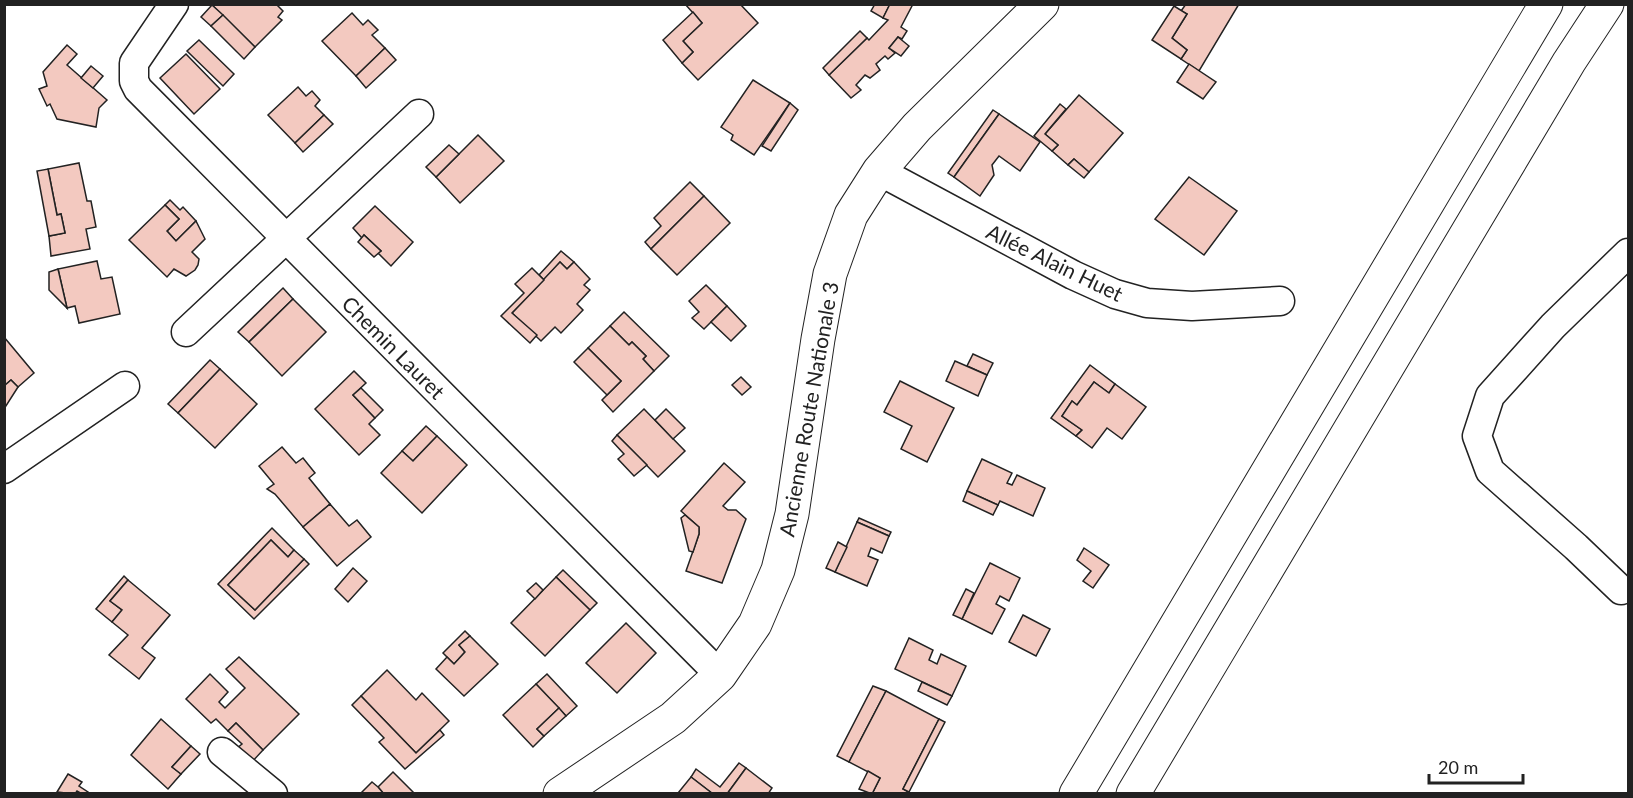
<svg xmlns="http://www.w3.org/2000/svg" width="1633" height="798" font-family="Lato,sans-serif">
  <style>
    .building { fill: #f3c9c0; stroke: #222; stroke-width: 1.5 }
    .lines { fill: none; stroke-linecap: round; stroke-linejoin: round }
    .street-casing { stroke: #222; stroke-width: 31 }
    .secondary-casing { stroke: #222; stroke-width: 35 }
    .highway-casing { stroke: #222; stroke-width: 35 }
    .street { stroke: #fff; stroke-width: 28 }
    .secondary { stroke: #fff; stroke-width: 33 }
    .highway { stroke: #fff; stroke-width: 33 }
    .labels { text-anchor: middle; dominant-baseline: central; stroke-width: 4.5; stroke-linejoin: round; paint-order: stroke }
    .street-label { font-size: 21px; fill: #222; stroke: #fff }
  </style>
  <rect width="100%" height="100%" fill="#fff"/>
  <g class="building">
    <polygon points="276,4 283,11 278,17 282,20 255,47 212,5"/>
    <polygon points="685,4 740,4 758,23 698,80 682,63 693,52 683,41 702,23"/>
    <polygon points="875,4 890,4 883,18 871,11"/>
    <polygon points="890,4 913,4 901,27 907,31 902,39 898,37 889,48 895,53 888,59 885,56 876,64 880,70 870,78 865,75 856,85 861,90 851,98 829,75 867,38 869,40 888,20 883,18"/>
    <polygon points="1186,4 1239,4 1199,71 1181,59 1187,50 1172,38 1187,14 1181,11"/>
    <polygon points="212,5 223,15 211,26 201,17"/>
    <polygon points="1174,6 1187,14 1172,38 1187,50 1181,59 1152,40"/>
    <polygon points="693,12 702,23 683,41 693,52 682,63 663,40"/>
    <polygon points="352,13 363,25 368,20 378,30 372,35 385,48 356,76 322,41"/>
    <polygon points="223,15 255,47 244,59 211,26"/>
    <polygon points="860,31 867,38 829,75 823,68"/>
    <polygon points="898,37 909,46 901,56 889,48"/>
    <polygon points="199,40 234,74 223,86 187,51"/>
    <polygon points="67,45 77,54 67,65 107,100 99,108 96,127 57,119 50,104 47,106 39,89 47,86 43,72"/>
    <polygon points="385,48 396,60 366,88 356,76"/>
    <polygon points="186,54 220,89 194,114 160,78"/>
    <polygon points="1189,64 1216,82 1203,99 1177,82"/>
    <polygon points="91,66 103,76 93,88 81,78"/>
    <polygon points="753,80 790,103 754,155 731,140 733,135 721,127"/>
    <polygon points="298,87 306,96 312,91 320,100 315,106 324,115 295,143 268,115"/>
    <polygon points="1079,95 1123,133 1089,172 1074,159 1068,165 1052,151 1058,145 1045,134"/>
    <polygon points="790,103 798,110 771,151 762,146"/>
    <polygon points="1060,104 1066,109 1045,134 1058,145 1052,151 1034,136"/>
    <polygon points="993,110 999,114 954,177 948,173"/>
    <polygon points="999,114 1040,142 1020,171 999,156 992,165 994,175 980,196 954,177"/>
    <polygon points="324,115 333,124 303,152 295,143"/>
    <polygon points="478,135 504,161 460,203 436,177"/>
    <polygon points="449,145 459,154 436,177 426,167"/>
    <polygon points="1074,159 1089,172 1084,178 1068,165"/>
    <polygon points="79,163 87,201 91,201 96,227 86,229 90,249 51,256 49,236 65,233 61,214 57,215 48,169"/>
    <polygon points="48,169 57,215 61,214 65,233 49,236 37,171"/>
    <polygon points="1189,177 1237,211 1204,255 1155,219"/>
    <polygon points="690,182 704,196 651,249 645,242 661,226 654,218"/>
    <polygon points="704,196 730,223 677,275 651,249"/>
    <polygon points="170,200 180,210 183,207 196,221 176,241 167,231 179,219 165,205"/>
    <polygon points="165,205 179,219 167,231 176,241 196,221 205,239 192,252 199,259 198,265 195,270 186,276 174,269 167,277 129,240"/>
    <polygon points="375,206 413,242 391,266 378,253 381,251 364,235 362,238 353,228"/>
    <polygon points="364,235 381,251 374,257 358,242"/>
    <polygon points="561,251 574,262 567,269 560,262 544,280 539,275"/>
    <polygon points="97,261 101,279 112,277 120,314 79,323 75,306 67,308 58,269"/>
    <polygon points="560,262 567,269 574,262 590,279 584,285 590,290 577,304 583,310 561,333 555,327 541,341 512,313"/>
    <polygon points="532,268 544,280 512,313 537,335 530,343 501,316 524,293 515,284"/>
    <polygon points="58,269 67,308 49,290 49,272"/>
    <polygon points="706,285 727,306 704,329 692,318 699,312 689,301"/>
    <polygon points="283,288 293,299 249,342 238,332"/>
    <polygon points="293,299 326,332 282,376 249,342"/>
    <polygon points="727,306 746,326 731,341 711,322"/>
    <polygon points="624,312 669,356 654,371 643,359 646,356 632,342 629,345 610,326"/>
    <polygon points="610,326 629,345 632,342 646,356 643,359 654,371 613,412 602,400 621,381 588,348"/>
    <polygon points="4,337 34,373 18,387 11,380 4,386"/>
    <polygon points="588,348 621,381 607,395 574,362"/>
    <polygon points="973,354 993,363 987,375 967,366"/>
    <polygon points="210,360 220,369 178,413 168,404"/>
    <polygon points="955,361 987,375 978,396 946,381"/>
    <polygon points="1090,365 1115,384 1109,393 1094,382 1077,405 1072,401 1062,416 1082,430 1076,436 1051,418"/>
    <polygon points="220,369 257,404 215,448 178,413"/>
    <polygon points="354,371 366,383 353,395 375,418 369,424 380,435 359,455 315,409"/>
    <polygon points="741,377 751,387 742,395 732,385"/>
    <polygon points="11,380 18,387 4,409 4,386"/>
    <polygon points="900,381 954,408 927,462 901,449 912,426 884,412"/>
    <polygon points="1094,382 1109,393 1115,384 1146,407 1122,439 1107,428 1092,448 1076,436 1082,430 1062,416 1072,401 1077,405"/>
    <polygon points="361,388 383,410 375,418 353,395"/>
    <polygon points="644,409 685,451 658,477 617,435"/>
    <polygon points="666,409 685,428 673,439 655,420"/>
    <polygon points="426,426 437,436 413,461 402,451"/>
    <polygon points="617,435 647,465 634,476 618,459 624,454 612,441"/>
    <polygon points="437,436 467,465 422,513 381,473 402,451 413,461"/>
    <polygon points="282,447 296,463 303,458 315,473 309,478 330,504 303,527 275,494 267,489 274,484 259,466"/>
    <polygon points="982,459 1012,473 1007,483 1012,485 1017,475 1045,488 1033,516 1000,501 998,505 967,491"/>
    <polygon points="724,463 745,482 723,506 728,510 736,510 746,519 722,583 686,571 699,534 699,527 681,511"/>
    <polygon points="967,491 998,505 993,515 963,501"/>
    <polygon points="330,504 349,526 357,520 371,537 337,566 303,527"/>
    <polygon points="685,515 699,527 699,534 693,552 689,551 681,518"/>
    <polygon points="859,518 891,532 889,536 857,522"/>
    <polygon points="857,522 889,536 882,553 871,548 868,556 878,560 867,586 835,572"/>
    <polygon points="272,528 294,550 288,557 271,540 228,585 255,610 304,559 309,564 254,619 218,584"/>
    <polygon points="271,540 288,557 294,550 304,559 255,610 228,585"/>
    <polygon points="838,542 847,547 835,572 826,568"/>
    <polygon points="1084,548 1109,565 1093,588 1083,581 1091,571 1077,560"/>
    <polygon points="990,563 1020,578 1009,601 1000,596 996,604 1005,609 992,634 962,619"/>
    <polygon points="353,568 367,581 348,602 335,589"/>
    <polygon points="563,570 597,603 590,610 556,577"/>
    <polygon points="124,576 128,580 110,601 122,610 112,622 96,609"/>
    <polygon points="556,577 590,610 545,656 511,623"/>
    <polygon points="128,580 170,615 142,648 155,658 139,679 109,655 128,635 112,622 122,610 110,601"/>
    <polygon points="536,583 543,590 535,599 527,591"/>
    <polygon points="966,589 974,593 962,619 953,615"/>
    <polygon points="1023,615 1050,629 1036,656 1009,642"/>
    <polygon points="626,623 656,653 617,693 586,663"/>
    <polygon points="465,631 470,636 459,645 465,652 454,664 443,653"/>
    <polygon points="470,636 498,664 464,696 436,669 447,657 454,664 465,652 459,645"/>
    <polygon points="909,638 933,650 929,660 937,664 941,654 966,666 952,696 895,669"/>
    <polygon points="239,657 299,714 263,750 236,723 228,731 216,719 211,723 186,699 210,674 228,692 219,702 225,708 245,688 226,669"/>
    <polygon points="387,670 416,700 422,693 449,721 416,753 361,696"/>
    <polygon points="547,674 577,706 566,716 536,684"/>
    <polygon points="922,682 952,696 947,705 918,691"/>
    <polygon points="536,684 559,708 537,729 544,736 533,747 503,715"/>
    <polygon points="873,686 886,691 849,762 837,756"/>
    <polygon points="886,691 939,719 903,789 912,794 872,794 880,778 849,762"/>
    <polygon points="361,696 416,753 440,730 444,735 405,769 379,742 384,738 352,705"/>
    <polygon points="559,708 566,716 544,736 537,729"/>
    <polygon points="161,719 191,746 172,767 181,774 168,789 131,755"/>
    <polygon points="939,719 945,722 909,792 903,789"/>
    <polygon points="236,723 263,750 251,763 236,749 242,744 228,731"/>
    <polygon points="191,746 200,754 181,774 172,767"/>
    <polygon points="739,763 746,768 727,794 713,794 691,777 696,769 720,787"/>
    <polygon points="746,768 772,788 768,794 727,794"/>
    <polygon points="868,771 880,778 872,794 859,789"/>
    <polygon points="393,772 415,794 384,794 378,787"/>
    <polygon points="68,774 82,782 79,786 91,794 82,794 77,791 75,794 57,792"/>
    <polygon points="691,777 713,794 678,793"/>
    <polygon points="372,782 378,787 384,794 360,794"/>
  </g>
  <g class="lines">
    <defs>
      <g id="street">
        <polyline points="174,4 134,63 134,81 138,89 720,675"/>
        <polyline points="879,171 1073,275 1115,294 1147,303 1192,306 1280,301"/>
        <polyline points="186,332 419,114"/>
        <polyline points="4,469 125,386"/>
        <polyline points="1621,590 1576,547 1490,471 1477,436 1490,396 1553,326 1628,253"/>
        <polyline points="222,752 273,794"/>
      </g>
      <polyline id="secondary" points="560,794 673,718 720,675 755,624 778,570 792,514 818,339 830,274 851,215 879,171 917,127 1042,4"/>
      <g id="highway">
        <polyline points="1076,794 1546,4"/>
        <polyline points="1133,794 1569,62 1607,4"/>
      </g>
    </defs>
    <use href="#street" class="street-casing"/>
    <use href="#secondary" class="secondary-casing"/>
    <use href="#highway" class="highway-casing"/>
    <use href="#street" class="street"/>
    <use href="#secondary" class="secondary"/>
    <use href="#highway" class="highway"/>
  </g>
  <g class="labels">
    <g class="street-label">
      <text transform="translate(1055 262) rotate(26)">Allée Alain Huet</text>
      <text transform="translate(394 347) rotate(45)">Chemin Lauret</text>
      <text transform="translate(808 409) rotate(-80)">Ancienne Route Nationale 3</text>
    </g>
  </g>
  <rect width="1633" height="798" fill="none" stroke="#222222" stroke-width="12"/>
  <path d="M1429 774v9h94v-9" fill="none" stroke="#222222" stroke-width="3"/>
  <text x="1438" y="774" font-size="18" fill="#222222" stroke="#ffffff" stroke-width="4.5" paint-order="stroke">20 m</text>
</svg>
